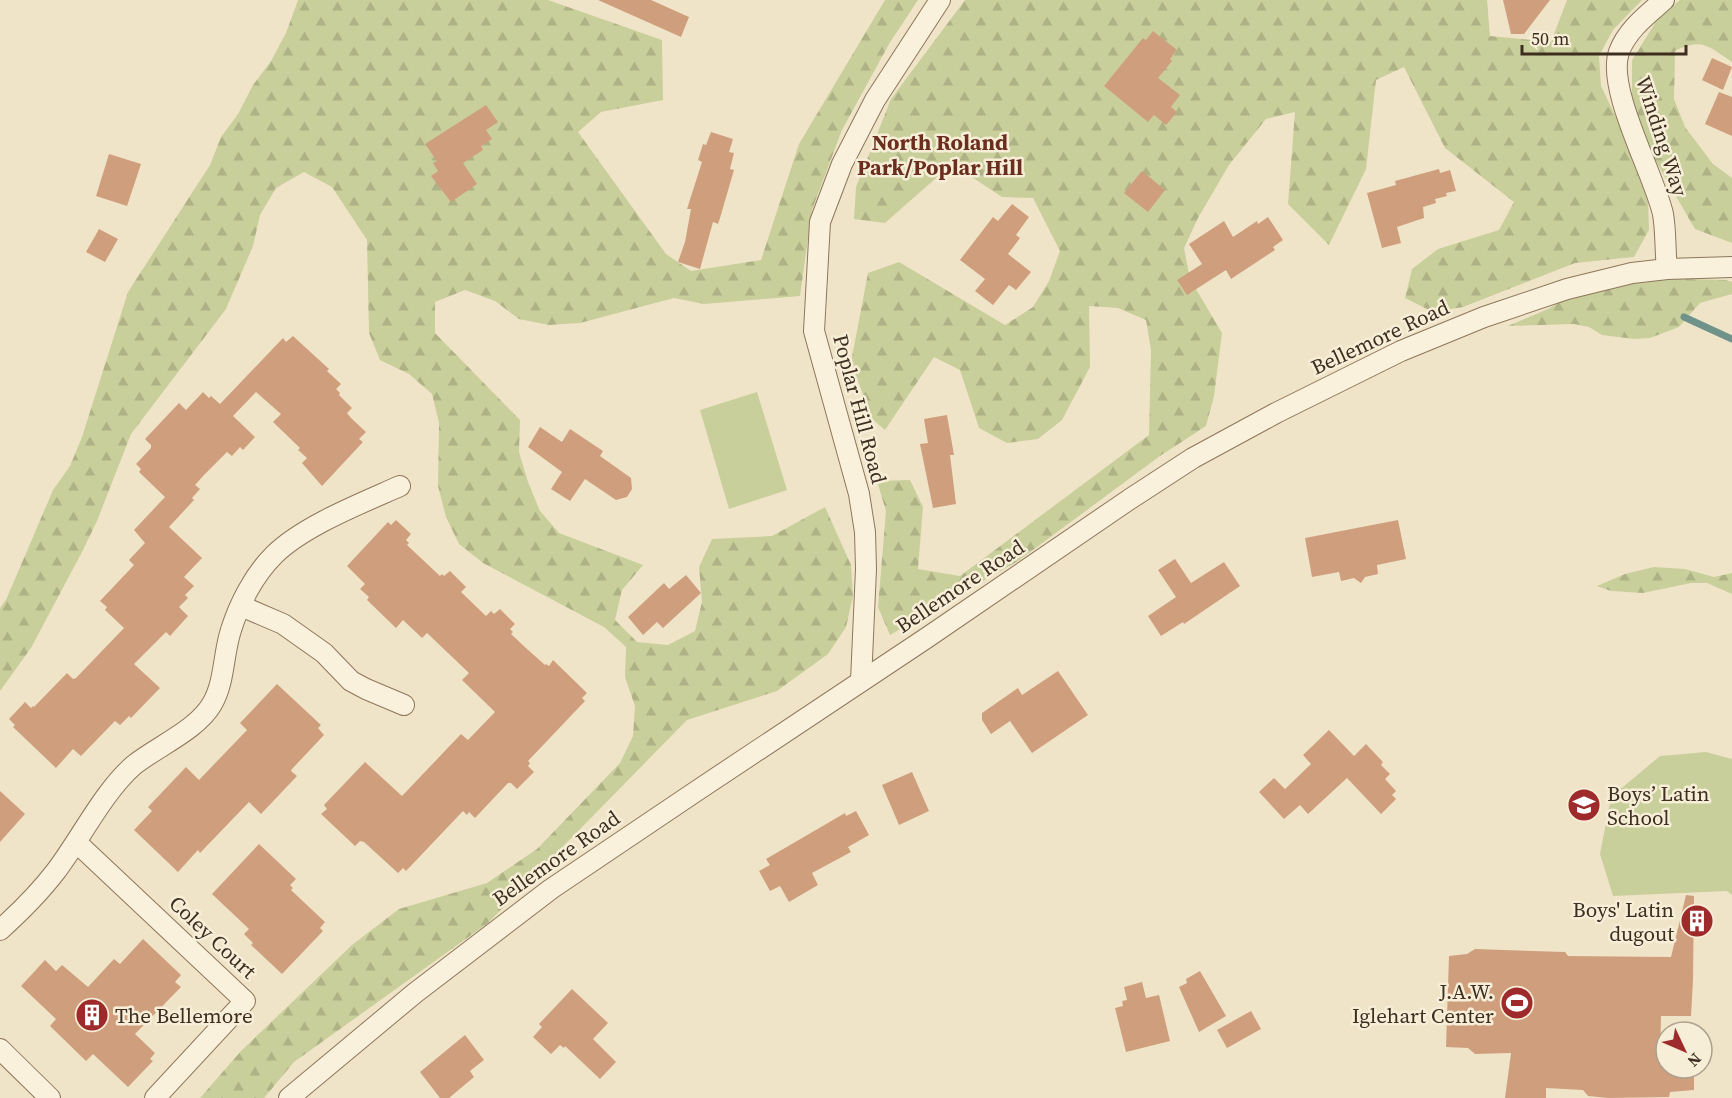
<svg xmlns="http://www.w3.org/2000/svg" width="1732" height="1098" font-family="'Source Serif 4',serif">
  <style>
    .forest { fill: url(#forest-firs) }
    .pitch { fill: #c9cf9b }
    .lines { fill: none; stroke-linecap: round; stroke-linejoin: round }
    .stream { stroke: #6f938a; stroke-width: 7 }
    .building { fill: #cf9f7d }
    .street-casing { stroke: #8d765c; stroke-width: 22 }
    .street { stroke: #faf1dc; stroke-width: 20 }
    .labels { text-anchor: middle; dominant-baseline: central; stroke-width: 5; stroke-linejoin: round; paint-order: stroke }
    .street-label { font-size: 21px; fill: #3d2e20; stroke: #f7eed8 }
    .poi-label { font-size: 21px; fill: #3d2e20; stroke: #f7eed8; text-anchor: start }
    .neighbourhood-label { font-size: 22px; font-weight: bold; fill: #6b2e1e; stroke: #f7eed8 }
  </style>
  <defs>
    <pattern id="forest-firs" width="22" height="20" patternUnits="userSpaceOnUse" patternTransform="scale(1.5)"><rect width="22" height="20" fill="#c9cf9b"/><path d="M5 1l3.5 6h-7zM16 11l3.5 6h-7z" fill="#aeb285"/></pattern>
  </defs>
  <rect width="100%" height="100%" fill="#f0e4c8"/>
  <g class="forest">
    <polygon points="298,0 548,0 662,40 663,100 601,112 578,132 666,254 691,271 761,260 799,144 885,0 918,0 889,44 842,130 812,210 800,296 704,304 674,298 580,323 549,325 519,319 495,301 465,290 435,302 435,333 520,420 519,452 528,482 540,511 559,533 643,565 622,590 615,620 637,642 668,645 695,631 702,602 699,567 712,539 772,536 825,507 851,565 853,596 846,627 828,654 777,691 687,720 488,923 294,1062 264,1098 200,1098 241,1051 352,945 399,909 487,883 537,849 620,763 633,736 635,706 625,677 626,647 604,627 483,563 459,544 446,517 438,486 439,423 432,394 409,374 380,360 369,333 367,240 332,187 304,172 276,188 260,215 253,246 226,309 131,434 97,521 82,552 31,648 0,691 0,608 6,600 53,490 70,466 82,437 128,292 210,165 221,137 238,114 253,85 271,61 286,33"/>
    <polygon points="965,0 1487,0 1490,36 1551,42 1567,0 1642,0 1613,30 1599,56 1601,86 1641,169 1648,199 1649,230 1634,257 1575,263 1463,307 1433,312 1405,298 1412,269 1438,249 1499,230 1514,202 1445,148 1404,67 1376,80 1366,169 1329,245 1288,204 1295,112 1266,119 1229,165 1198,218 1184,248 1190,279 1222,333 1214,396 1206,426 1160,456 1018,561 890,635 878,607 886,511 877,481 910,480 923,507 918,569 960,576 1149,435 1151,350 1146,320 1118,308 1089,306 1090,367 1062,420 1038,439 1007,443 979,428 960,370 934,357 885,430 872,419 851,362 868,273 899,262 1005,325 1033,307 1049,281 1060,251 1033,198 1002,197 952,164 885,223 854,219 856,187 891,99"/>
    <path d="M1680 0H1732V62C1709 47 1702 37 1675 51L1674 99 1685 127 1713 164 1732 178V243L1695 229 1641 136 1632 107V60L1657 20Z"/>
    <polygon points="1647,278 1726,280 1732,282 1732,294 1700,303 1679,327 1650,338 1634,339 1602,335 1589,327 1574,324 1508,326 1548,309 1574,294"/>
    <polygon points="1654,567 1685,569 1714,577 1732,573 1732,594 1707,583 1691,583 1643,593 1611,591 1597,586 1625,574"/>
  </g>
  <g class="pitch">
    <polygon points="757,392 787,490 729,509 700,410"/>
    <polygon points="1706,752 1732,759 1732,895 1727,891 1613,896 1600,854 1611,797 1660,756"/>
  </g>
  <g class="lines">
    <polyline class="stream" points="1684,317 1732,339"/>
  </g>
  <g class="building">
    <polygon points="598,0 651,0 689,17 681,37"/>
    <polygon points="1503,0 1550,0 1524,34 1511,34"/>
    <polygon points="1153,31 1177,50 1170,59 1172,61 1158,78 1180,95 1171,107 1177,112 1166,125 1154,115 1148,122 1104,86 1143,38 1146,40"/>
    <polygon points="1712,58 1732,67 1723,90 1702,80"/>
    <polygon points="1719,92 1732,97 1732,136 1705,124"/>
    <polygon points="486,105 498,122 486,130 492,139 481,146 483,150 463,163 477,184 451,202 431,176 438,171 433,163 437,161 425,144"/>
    <polygon points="711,132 733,139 729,152 734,153 730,169 734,170 720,218 718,224 713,222 700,269 678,262 685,242 691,209 687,209 702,162 698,160 703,144 706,145"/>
    <polygon points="109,154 141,164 127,206 96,196"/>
    <polygon points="1439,169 1440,173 1450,170 1456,191 1446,193 1447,196 1435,199 1436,203 1423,207 1424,218 1397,227 1401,243 1382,248 1367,193 1396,185 1395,181"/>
    <polygon points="1142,171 1165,190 1148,212 1124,193"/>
    <polygon points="1012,204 1029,217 1016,235 1020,238 1008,254 1031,272 1016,290 1009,285 993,305 975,291 985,279 960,260 993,217 998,221"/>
    <polygon points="1268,217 1283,240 1273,247 1275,250 1231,279 1226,270 1187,295 1177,280 1202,264 1189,244 1224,221 1233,237 1257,221 1258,224"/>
    <polygon points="99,229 118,239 105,262 86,252"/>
    <polygon points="293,336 329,369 327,371 341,384 336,389 340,393 339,395 352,408 347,413 351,418 366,432 359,439 363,442 322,486 302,463 307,458 298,450 300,448 273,422 281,414 256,392 233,416 255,437 243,450 240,447 232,456 227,452 204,475 195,485 200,489 192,498 194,500 169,527 202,558 184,577 194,586 185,595 188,598 179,607 188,616 170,636 166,632 134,664 160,688 131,718 129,716 120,725 115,721 81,756 73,749 56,768 13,727 15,725 9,719 25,702 31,708 33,706 34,707 67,673 73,679 76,678 124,628 105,610 107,607 100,601 134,565 129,560 145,543 134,530 165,497 139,472 141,469 136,464 151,448 151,445 145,439 179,403 186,410 203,392 209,398 211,396 220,404 283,338 286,342"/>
    <polygon points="947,415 954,455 950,455 956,504 933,508 920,444 928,443 924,419"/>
    <polygon points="540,427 562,442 570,429 603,451 600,456 631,478 632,489 627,497 616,500 585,479 570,501 551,489 562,472 528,447"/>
    <polygon points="396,520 411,534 406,540 409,543 407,545 440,576 442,574 444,576 450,571 466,587 461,592 486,616 491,611 494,614 500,609 515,624 510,629 513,632 511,634 527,649 545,665 546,664 549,666 553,660 587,693 582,698 585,701 528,761 530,763 528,766 534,772 517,789 511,783 508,783 475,818 469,812 467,815 463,811 406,871 403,868 398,873 364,842 360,841 355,846 321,814 327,809 324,805 365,762 402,796 461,734 468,740 495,712 462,680 469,673 427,633 422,638 403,620 396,628 367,600 369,597 360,589 365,584 347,566 388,522 391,525"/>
    <polygon points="1398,520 1406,559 1377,565 1378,574 1365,577 1361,583 1354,578 1341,581 1339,572 1312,577 1305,538"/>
    <polygon points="1175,559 1191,583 1224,562 1240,586 1184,624 1183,622 1161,636 1148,616 1176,597 1158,570"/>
    <polygon points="686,575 701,593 663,628 657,622 643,635 628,617 664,583 669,589"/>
    <polygon points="1058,671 1088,715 1032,753 1010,721 991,734 982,720 982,713 1018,688 1022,695"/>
    <polygon points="277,684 321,725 318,728 324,735 292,769 291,771 297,776 261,814 249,802 200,853 198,850 178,872 134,830 152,811 148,807 186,767 199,780 247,730 240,723"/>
    <polygon points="1329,730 1354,756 1366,744 1383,762 1381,765 1390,774 1385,779 1396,791 1392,795 1396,799 1381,814 1347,778 1308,814 1300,805 1284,819 1259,792 1274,778 1285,789 1311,764 1303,755"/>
    <polygon points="912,772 929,811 899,825 882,785"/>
    <polygon points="0,791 25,814 0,842"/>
    <polygon points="856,811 869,835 848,847 851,852 812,873 818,885 789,902 780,886 770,891 759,871 770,865 766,859 845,813 846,816"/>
    <polygon points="259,844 296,879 290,885 293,888 291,890 325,922 320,928 323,931 282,974 251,945 253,943 244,934 249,929 212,894"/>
    <polygon points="1686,895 1694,896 1693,980 1691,1016 1661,1016 1660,1065 1666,1066 1666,1068 1694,1068 1694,1090 1670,1092 1669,1097 1608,1098 1588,1096 1583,1090 1546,1088 1546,1098 1505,1098 1511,1053 1475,1054 1468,1048 1446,1047 1449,956 1467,954 1475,949 1565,952 1568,956 1671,957"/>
    <polygon points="143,939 181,975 175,982 181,987 135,1034 155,1053 150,1059 153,1061 128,1087 93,1054 86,1061 50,1026 56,1019 21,986 45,960 56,971 62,965 88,987 114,959 120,964"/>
    <polygon points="1200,971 1226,1016 1199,1032 1179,987 1187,983 1186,979"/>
    <polygon points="1142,982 1146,998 1159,995 1170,1041 1126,1052 1115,1008 1123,1006 1122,1001 1127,1000 1124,987"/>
    <polygon points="572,989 608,1023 593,1039 616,1062 600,1079 565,1046 564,1048 560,1045 551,1054 533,1037 542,1027 539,1024"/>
    <polygon points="1251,1011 1261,1029 1227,1048 1217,1030"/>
    <polygon points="465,1035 484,1060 470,1071 474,1077 449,1098 440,1098 420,1072"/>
  </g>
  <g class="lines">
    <defs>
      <g id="street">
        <path d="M1664 0C1647 15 1627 30 1619 52 1606 89 1654 174 1663 214 1666 231 1665 251 1667 269"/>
        <polyline points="241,606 283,624 324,653 351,681 366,689 404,705"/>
        <polyline points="861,681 866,569 865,532 859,494 814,331 820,222 842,164 875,100 940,0"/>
        <polyline points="76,842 245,1001 155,1098"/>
        <path d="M0 930C20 912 40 892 56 871 81 838 104 791 134 765 158 746 197 730 212 704 225 682 223 654 231 630 239 604 254 575 274 555 303 526 362 503 400 486"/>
        <polyline points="0,1049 50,1098"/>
        <polyline points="289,1098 415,993 551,889 698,790 925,639 1130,499 1193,458 1276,413 1401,351 1484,317 1567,289 1632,273 1667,269 1732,267"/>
      </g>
    </defs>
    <use href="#street" class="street-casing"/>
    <use href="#street" class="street"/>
  </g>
  <defs>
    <symbol id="school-disc" viewBox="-11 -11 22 22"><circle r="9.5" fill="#9e2a2b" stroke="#f7eed8"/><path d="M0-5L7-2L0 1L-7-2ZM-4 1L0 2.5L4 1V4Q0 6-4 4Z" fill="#fff"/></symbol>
    <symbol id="building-disc" viewBox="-11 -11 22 22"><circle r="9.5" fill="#9e2a2b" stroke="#f7eed8"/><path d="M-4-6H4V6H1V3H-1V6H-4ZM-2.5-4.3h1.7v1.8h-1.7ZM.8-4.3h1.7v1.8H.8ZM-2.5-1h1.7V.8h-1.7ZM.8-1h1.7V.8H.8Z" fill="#fff"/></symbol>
    <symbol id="stadium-disc" viewBox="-11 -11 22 22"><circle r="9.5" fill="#9e2a2b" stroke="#f7eed8"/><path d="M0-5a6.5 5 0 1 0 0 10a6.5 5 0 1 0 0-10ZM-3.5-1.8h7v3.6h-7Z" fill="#fff"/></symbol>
  </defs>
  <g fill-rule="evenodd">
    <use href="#school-disc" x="1565" y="786" width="38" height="38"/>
    <use href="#building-disc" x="1678" y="902" width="38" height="38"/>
    <use href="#stadium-disc" x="1498" y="984" width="38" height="38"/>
    <use href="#building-disc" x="73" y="996" width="38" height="38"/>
  </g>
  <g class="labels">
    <g class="street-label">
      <text transform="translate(1662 136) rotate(72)">Winding Way</text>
      <text transform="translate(1380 337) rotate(-25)">Bellemore Road</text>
      <text transform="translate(860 409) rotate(75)">Poplar Hill Road</text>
      <text transform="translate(960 586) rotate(-34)">Bellemore Road</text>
      <text transform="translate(556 858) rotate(-35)">Bellemore Road</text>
      <text transform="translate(213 937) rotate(43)">Coley Court</text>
    </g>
    <g class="poi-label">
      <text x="1607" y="793">Boys’ Latin<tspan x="1607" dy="24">School</tspan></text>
      <text x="1674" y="909" text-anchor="end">Boys' Latin<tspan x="1674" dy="24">dugout</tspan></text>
      <text x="1494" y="991" text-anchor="end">J.A.W.<tspan x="1494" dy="24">Iglehart Center</tspan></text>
      <text x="115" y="1015">The Bellemore</text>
    </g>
    <g class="neighbourhood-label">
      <text x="940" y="142">North Roland<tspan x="940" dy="25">Park/Poplar Hill</tspan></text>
    </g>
  </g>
  <g transform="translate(1684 1050) rotate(134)"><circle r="28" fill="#f7eed8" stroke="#ada18e" stroke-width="1.5"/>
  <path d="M0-4.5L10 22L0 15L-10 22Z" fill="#9e2a2b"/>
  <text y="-9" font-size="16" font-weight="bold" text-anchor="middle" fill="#3d2e20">N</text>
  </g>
  <path d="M1522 45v9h164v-9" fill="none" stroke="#3d2e20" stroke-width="3"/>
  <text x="1531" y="45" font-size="18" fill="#3d2e20" stroke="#f7eed8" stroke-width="4.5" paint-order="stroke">50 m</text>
</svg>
